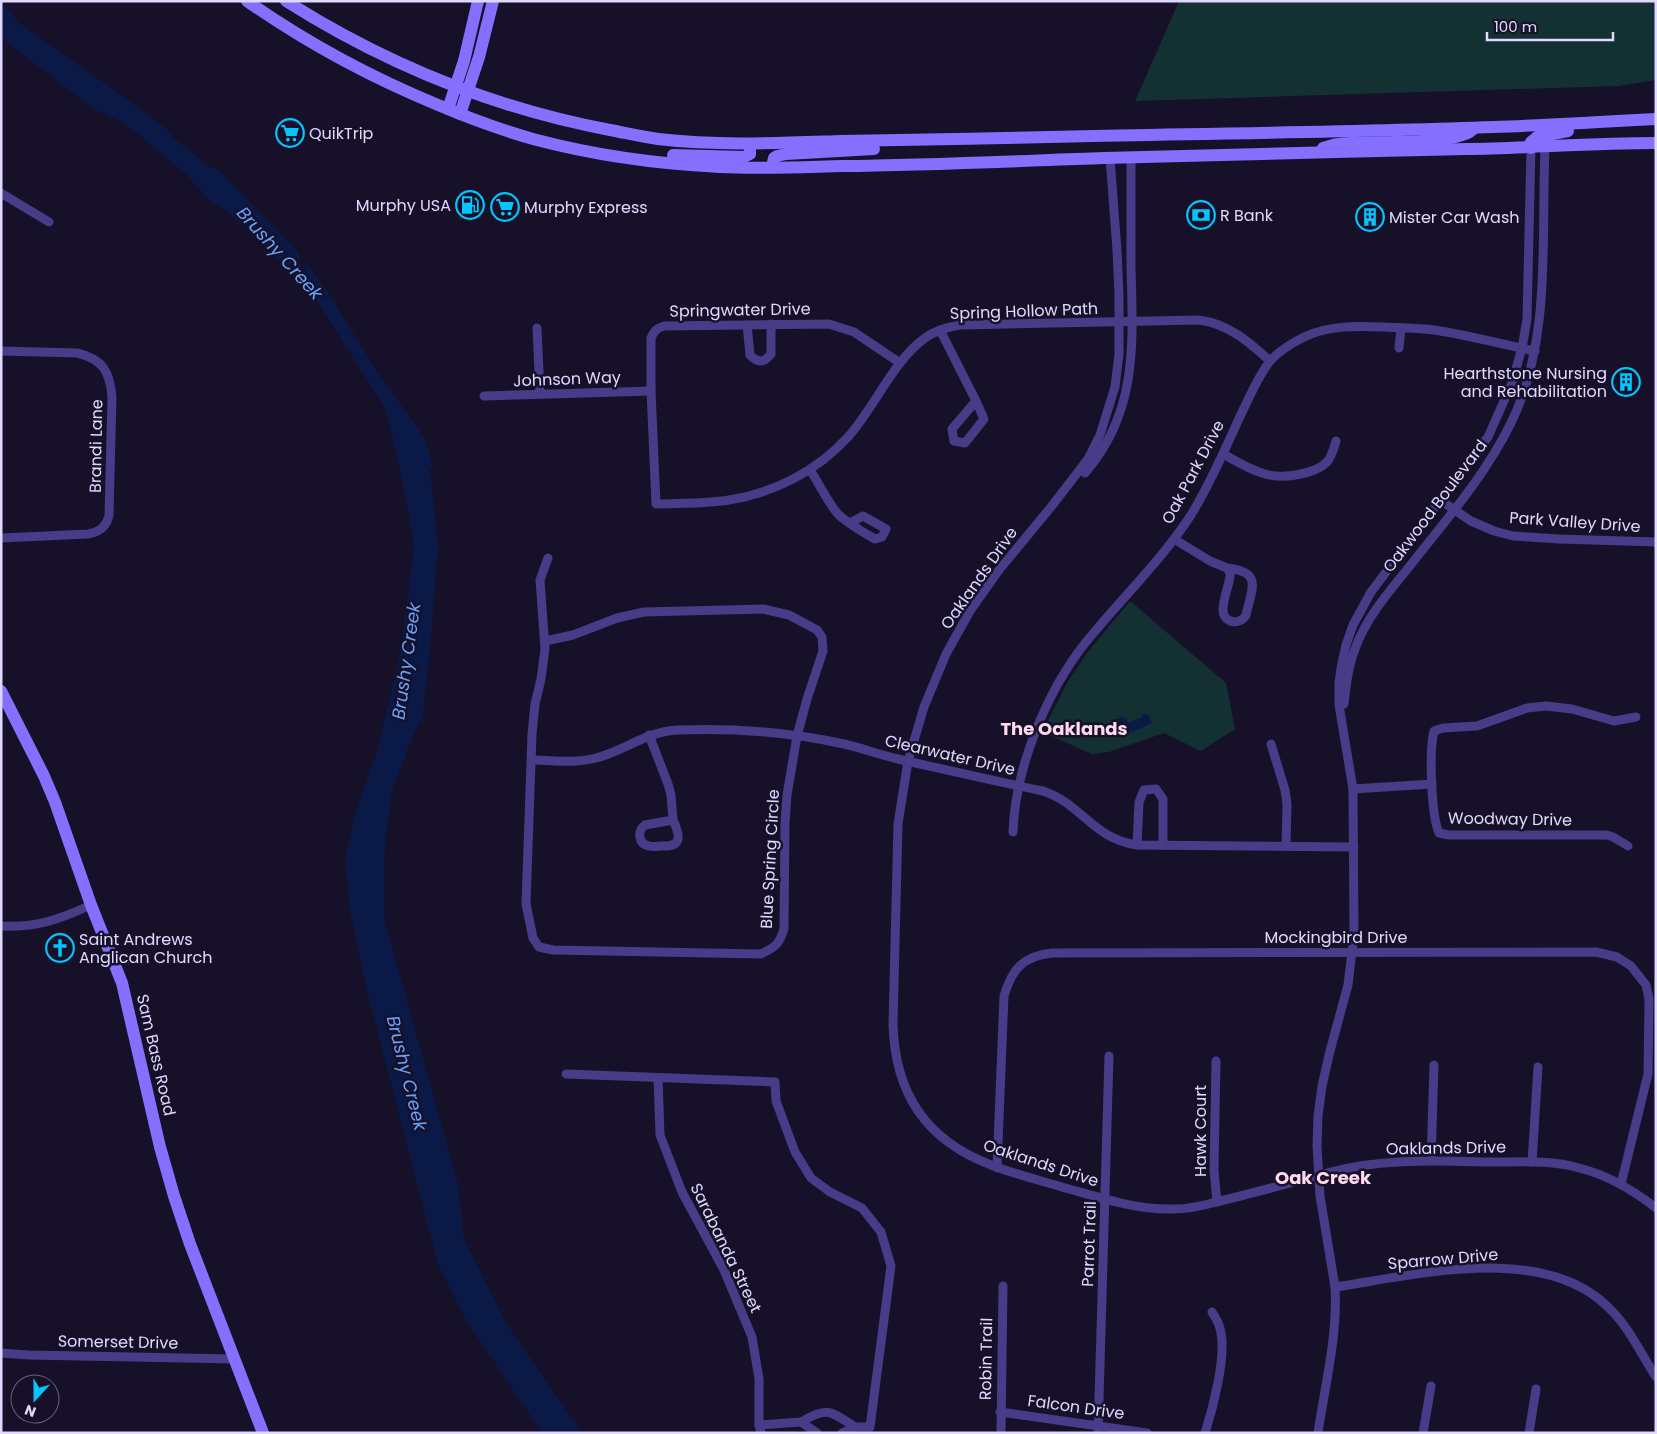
<svg xmlns="http://www.w3.org/2000/svg" width="1657" height="1434" font-family="Poppins,sans-serif">
  <style>
    .green { fill: #133033 }
    .water { fill: #0b1947 }
    .pier { fill: #171029 }
    .lines { fill: none; stroke-linecap: round; stroke-linejoin: round }
    .street { stroke: #483b87; stroke-width: 9 }
    .secondary { stroke: #856fff; stroke-width: 12 }
    .labels { text-anchor: middle; dominant-baseline: central; stroke-width: 5; stroke-linejoin: round; paint-order: stroke }
    .poi-label { font-size: 16px; fill: #e1d8ff; stroke: #171029; text-anchor: start }
    .street-label { font-size: 16px; fill: #e1d8ff; stroke: #171029 }
    .water-label { font-size: 18px; font-style: italic; fill: #66a4ff; stroke: #171029 }
    .neighbourhood-label { font-size: 18px; font-weight: bold; fill: #ffdaed; stroke: #171029 }
  </style>
  <rect width="100%" height="100%" fill="#171029"/>
  <g class="green">
    <polygon points="1179,1 1656,1 1656,80 1618,86 1135,101"/>
    <polygon points="1130,601 1226,683 1235,729 1201,751 1164,733 1109,752 1092,754 1042,732 1067,683 1087,653"/>
  </g>
  <g class="water">
    <polygon points="1,1 19,23 110,87 167,129 173,138 191,151 208,166 219,170 301,255 328,292 376,370 425,438 434,469 430,469 438,547 431,639 423,716 409,745 392,792 385,842 384,918 458,1184 464,1239 507,1324 582,1433 542,1433 464,1317 438,1265 367,991 350,911 345,859 356,810 378,748 400,654 414,546 402,478 386,410 310,290 227,211 210,201 184,172 124,123 94,109 1,38"/>
    <polygon points="1145,713 1146,715 1148,714 1152,723 1123,736 1116,720 1121,717 1126,719 1128,723 1142,717 1142,715"/>
  </g>
  <polygon class="pier" points="298,248 304,255 309,293 303,286"/>
  <g class="lines">
    <g class="street">
      <path d="M1110 158 1117 250 1119 295V354L1115 387 1100 435 1088 459 1051 507 999 570 970 611 946 654 924 707 908 761 898 824 893 1024C895 1094 926 1140 991 1165 1014 1174 1039 1180 1062 1187 1098 1197 1135 1210 1173 1209 1188 1209 1202 1206 1216 1202 1255 1193 1292 1182 1331 1172 1383 1158 1438 1161 1492 1162 1521 1162 1551 1160 1579 1168 1608 1175 1633 1190 1656 1208"/>
      <polyline points="1,193 49,222"/>
      <path d="M747 325 750 355C758 363 764 363 771 354V324"/>
      <polyline points="537,328 540,394"/>
      <polyline points="940,330 976,401 984,419 965,443 954,441 952,429 976,401"/>
      <polyline points="1399,348 1401,328"/>
      <path d="M1 351 77 353C103 359 110 372 112 397L109 515C107 526 100 532 88 534L1 538"/>
      <path d="M900 363 854 332 829 324 664 326C657 328 654 331 651 338V391L656 504C680 503 705 504 729 500 774 493 817 471 848 437 874 408 894 360 925 338 935 331 947 327 960 325L1199 320C1229 324 1249 342 1270 361"/>
      <polyline points="484,396 651,391"/>
      <path d="M1223 454C1236 461 1250 470 1265 474 1281 479 1314 475 1327 462 1332 456 1334 448 1336 441"/>
      <path d="M810 470C819 483 828 503 838 514 848 524 863 532 875 539L882 537 886 529 863 516 850 523"/>
      <path d="M1085 473C1138 412 1133 344 1131 268 1131 231 1131 195 1131 158"/>
      <polyline points="1440,500 1471,521 1494,531 1513,536 1559,539 1656,542"/>
      <path d="M1174 539 1210 561 1227 568 1230 573V577C1228 588 1223 599 1223 610 1223 623 1240 626 1246 615 1252 588 1263 572 1227 568"/>
      <path d="M545 641 573 635 617 618 644 612 763 609 789 615 817 630 822 637 823 651 807 699 797 736 787 795 785 823 784 929C779 945 775 947 761 954L553 950 539 947 533 938 526 904 532 734 535 704 541 679 545 649 540 580 548 558"/>
      <path d="M1344 704C1346 686 1348 667 1355 649 1366 618 1388 593 1409 567 1445 521 1485 476 1511 423 1552 340 1541 238 1545 148"/>
      <path d="M649 735 668 784 671 795 673 820 645 825C637 831 638 844 649 846 653 847 658 846 662 846 683 847 680 835 673 820"/>
      <polyline points="1271,744 1285,790 1287,804 1286,846"/>
      <path d="M532 760C553 760 574 764 596 758 624 751 647 731 678 730 733 728 790 732 844 744 862 748 880 755 898 759 947 770 995 781 1043 791 1082 804 1093 839 1137 845L1354 847"/>
      <polyline points="1353,789 1432,784"/>
      <path d="M1013 832C1015 769 1046 692 1086 642 1120 600 1161 561 1191 515 1212 481 1227 444 1244 408 1252 392 1259 375 1270 361 1279 351 1292 343 1304 337 1329 325 1357 326 1384 327 1401 328 1418 328 1434 330 1468 335 1501 344 1535 351"/>
      <polyline points="1137,845 1139,802 1144,790 1156,789 1163,799 1163,845"/>
      <path d="M1628 846 1613 837 1607 835H1449L1439 833C1431 815 1429 750 1434 731L1443 728 1477 726 1527 708 1546 706 1572 709 1614 721 1636 717"/>
      <path d="M1 926C37 928 60 919 91 905"/>
      <polyline points="1216,1061 1214,1171 1217,1202"/>
      <polyline points="566,1074 775,1082 776,1101 795,1152 811,1178 830,1192 862,1208 881,1232 891,1266 870,1427 855,1427"/>
      <polyline points="658,1078 660,1135 682,1192 724,1270 752,1337 759,1379 759,1425 761,1433"/>
      <polyline points="1431,1161 1434,1065"/>
      <polyline points="1532,1162 1538,1067"/>
      <path d="M997 1168 1004 996C1012 969 1023 956 1052 953L1596 952 1617 957 1631 966 1646 985 1649 999 1648 1074 1621 1184"/>
      <path d="M1335 1287C1417 1275 1544 1242 1609 1308 1629 1327 1641 1354 1656 1377"/>
      <polyline points="1,1353 29,1355 235,1359"/>
      <polyline points="1000,1412 1147,1433"/>
      <polyline points="759,1425 801,1422"/>
      <path d="M817 1433 801 1422C828 1406 830 1411 855 1427L842 1433"/>
      <polyline points="1001,1433 1003,1286"/>
      <polyline points="1098,1433 1109,1056"/>
      <path d="M1205 1433C1213 1408 1226 1358 1221 1333 1220 1325 1216 1318 1212 1312"/>
      <path d="M1318 1433C1325 1385 1338 1334 1335 1287L1320 1196 1317 1146 1318 1116 1322 1086 1330 1051 1348 985 1354 934 1353 789 1339 705V683L1341 668 1346 645 1353 625 1371 592 1488 437 1512 383 1522 348 1527 319 1531 148"/>
      <polyline points="1423,1433 1431,1386"/>
      <polyline points="1529,1433 1536,1389"/>
    </g>
    <g class="secondary">
      <path d="M247 1C307 43 370 77 438 105 469 118 501 130 533 139 593 155 658 164 720 167 761 169 802 167 843 166 930 165 1017 161 1104 158 1225 154 1346 152 1467 149 1530 148 1593 143 1656 143"/>
      <path d="M286 1C387 65 493 108 610 130 626 133 642 137 658 139 719 146 780 143 841 141 925 140 1010 138 1094 136 1227 133 1361 132 1494 127 1548 125 1602 122 1656 119"/>
      <polyline points="448,109 464,61 478,1"/>
      <polyline points="460,114 479,57 493,1"/>
      <path d="M1323 148C1328 147 1333 144 1338 144 1363 140 1461 147 1474 128"/>
      <polyline points="1531,148 1531,142 1537,137 1568,131"/>
      <polyline points="673,155 744,157 750,154 750,144"/>
      <polyline points="772,167 774,158 777,156 786,154 874,149"/>
      <polyline points="1,691 44,776 55,802 91,905 122,983 160,1147 174,1196 190,1244 263,1433"/>
    </g>
  </g>
  <defs>
    <symbol id="supermarket-ring" viewBox="-11 -11 22 22"><circle r="9.5" fill="#171029" stroke="#04c5fe" stroke-width="1.5"/><path d="M-6-5.5h2.5l.6 2H6L4.5 2H-2.5L-4.4-4H-6ZM-1.5 3.2a1.3 1.3 0 1 0 .1 0ZM3 3.2a1.3 1.3 0 1 0 .1 0Z" fill="#04c5fe"/></symbol>
    <symbol id="fuel-ring" viewBox="-11 -11 22 22"><circle r="9.5" fill="#171029" stroke="#04c5fe" stroke-width="1.5"/><path d="M-5.5-6h7V0h2V4h1.3V-2.5L3-4.5l.8-.8L6-3V5H2.5V1h-1V6h-7ZM-4.2-4.7v3.2H.2V-4.7Z" fill="#04c5fe"/></symbol>
    <symbol id="bank-ring" viewBox="-11 -11 22 22"><circle r="9.5" fill="#171029" stroke="#04c5fe" stroke-width="1.5"/><path d="M-6-4H6V4H-6ZM0-2.3a2.3 2.3 0 1 0 0 4.6a2.3 2.3 0 1 0 0-4.6Z" fill="#04c5fe"/></symbol>
    <symbol id="building-ring" viewBox="-11 -11 22 22"><circle r="9.5" fill="#171029" stroke="#04c5fe" stroke-width="1.5"/><path d="M-4-6H4V6H1V3H-1V6H-4ZM-2.5-4.3h1.7v1.8h-1.7ZM.8-4.3h1.7v1.8H.8ZM-2.5-1h1.7V.8h-1.7ZM.8-1h1.7V.8H.8Z" fill="#04c5fe"/></symbol>
    <symbol id="church-ring" viewBox="-11 -11 22 22"><circle r="9.5" fill="#171029" stroke="#04c5fe" stroke-width="1.5"/><path d="M-1.2-6h2.4v3.5h3.3v2.4h-3.3V6h-2.4V-.1h-3.3v-2.4h3.3Z" fill="#04c5fe"/></symbol>
  </defs>
  <g fill-rule="evenodd">
    <use href="#supermarket-ring" x="274" y="117" width="32" height="32"/>
    <use href="#fuel-ring" x="454" y="189" width="32" height="32"/>
    <use href="#supermarket-ring" x="489" y="191" width="32" height="32"/>
    <use href="#bank-ring" x="1185" y="199" width="32" height="32"/>
    <use href="#building-ring" x="1354" y="201" width="32" height="32"/>
    <use href="#building-ring" x="1610" y="366" width="32" height="32"/>
    <use href="#church-ring" x="44" y="932" width="32" height="32"/>
  </g>
  <g class="labels">
    <g class="poi-label">
      <text x="309" y="133">QuikTrip</text>
      <text x="451" y="205" text-anchor="end">Murphy USA</text>
      <text x="524" y="207">Murphy Express</text>
      <text x="1220" y="215">R Bank</text>
      <text x="1389" y="217">Mister Car Wash</text>
      <text x="1607" y="373" text-anchor="end">Hearthstone Nursing<tspan x="1607" dy="18">and Rehabilitation</tspan></text>
      <text x="79" y="939">Saint Andrews<tspan x="79" dy="18">Anglican Church</tspan></text>
    </g>
    <g class="street-label">
      <text transform="translate(740 310) rotate(-1)">Springwater Drive</text>
      <text transform="translate(1024 311) rotate(-2)">Spring Hollow Path</text>
      <text transform="translate(567 379) rotate(-2)">Johnson Way</text>
      <text transform="translate(96 446) rotate(-89)">Brandi Lane</text>
      <text transform="translate(1193 472) rotate(-62)">Oak Park Drive</text>
      <text transform="translate(1435 506) rotate(-53)">Oakwood Boulevard</text>
      <text transform="translate(1575 522) rotate(4)">Park Valley Drive</text>
      <text transform="translate(979 578) rotate(-55)">Oaklands Drive</text>
      <text transform="translate(950 755) rotate(13)">Clearwater Drive</text>
      <text transform="translate(1510 819) rotate(1)">Woodway Drive</text>
      <text transform="translate(770 859) rotate(-87)">Blue Spring Circle</text>
      <text x="1336" y="937">Mockingbird Drive</text>
      <text transform="translate(156 1055) rotate(77)">Sam Bass Road</text>
      <text transform="translate(1200 1131) rotate(-90)">Hawk Court</text>
      <text transform="translate(1446 1148) rotate(-1)">Oaklands Drive</text>
      <text transform="translate(1041 1163) rotate(18)">Oaklands Drive</text>
      <text transform="translate(1089 1244) rotate(-88)">Parrot Trail</text>
      <text transform="translate(726 1248) rotate(64)">Sarabanda Street</text>
      <text transform="translate(1443 1259) rotate(-5)">Sparrow Drive</text>
      <text transform="translate(118 1342) rotate(1)">Somerset Drive</text>
      <text transform="translate(986 1359) rotate(-89)">Robin Trail</text>
      <text transform="translate(1076 1407) rotate(8)">Falcon Drive</text>
    </g>
    <g class="water-label">
      <text transform="translate(280 253) rotate(48)">Brushy Creek</text>
      <text transform="translate(406 661) rotate(-82)">Brushy Creek</text>
      <text transform="translate(407 1073) rotate(76)">Brushy Creek</text>
    </g>
    <g class="neighbourhood-label">
      <text x="1064" y="728">The Oaklands</text>
      <text x="1323" y="1177">Oak Creek</text>
    </g>
  </g>
  <rect width="1657" height="1434" fill="none" stroke="#e1d8ff" stroke-width="5"/>
  <g transform="translate(35 1399) rotate(201)"><circle r="24" fill="#171029" stroke="#68607f"/>
  <path d="M0-4L9 19L0 12L-9 19Z" fill="#04c5fe"/>
  <text y="-8" font-size="14" font-weight="bold" text-anchor="middle" fill="#e1d8ff">N</text>
  </g>
  <path d="M1487 32v8h126v-8" fill="none" stroke="#e1d8ff" stroke-width="2.5"/>
  <text x="1494" y="32" font-size="15" fill="#e1d8ff" stroke="#171029" stroke-width="4" paint-order="stroke">100 m</text>
</svg>
